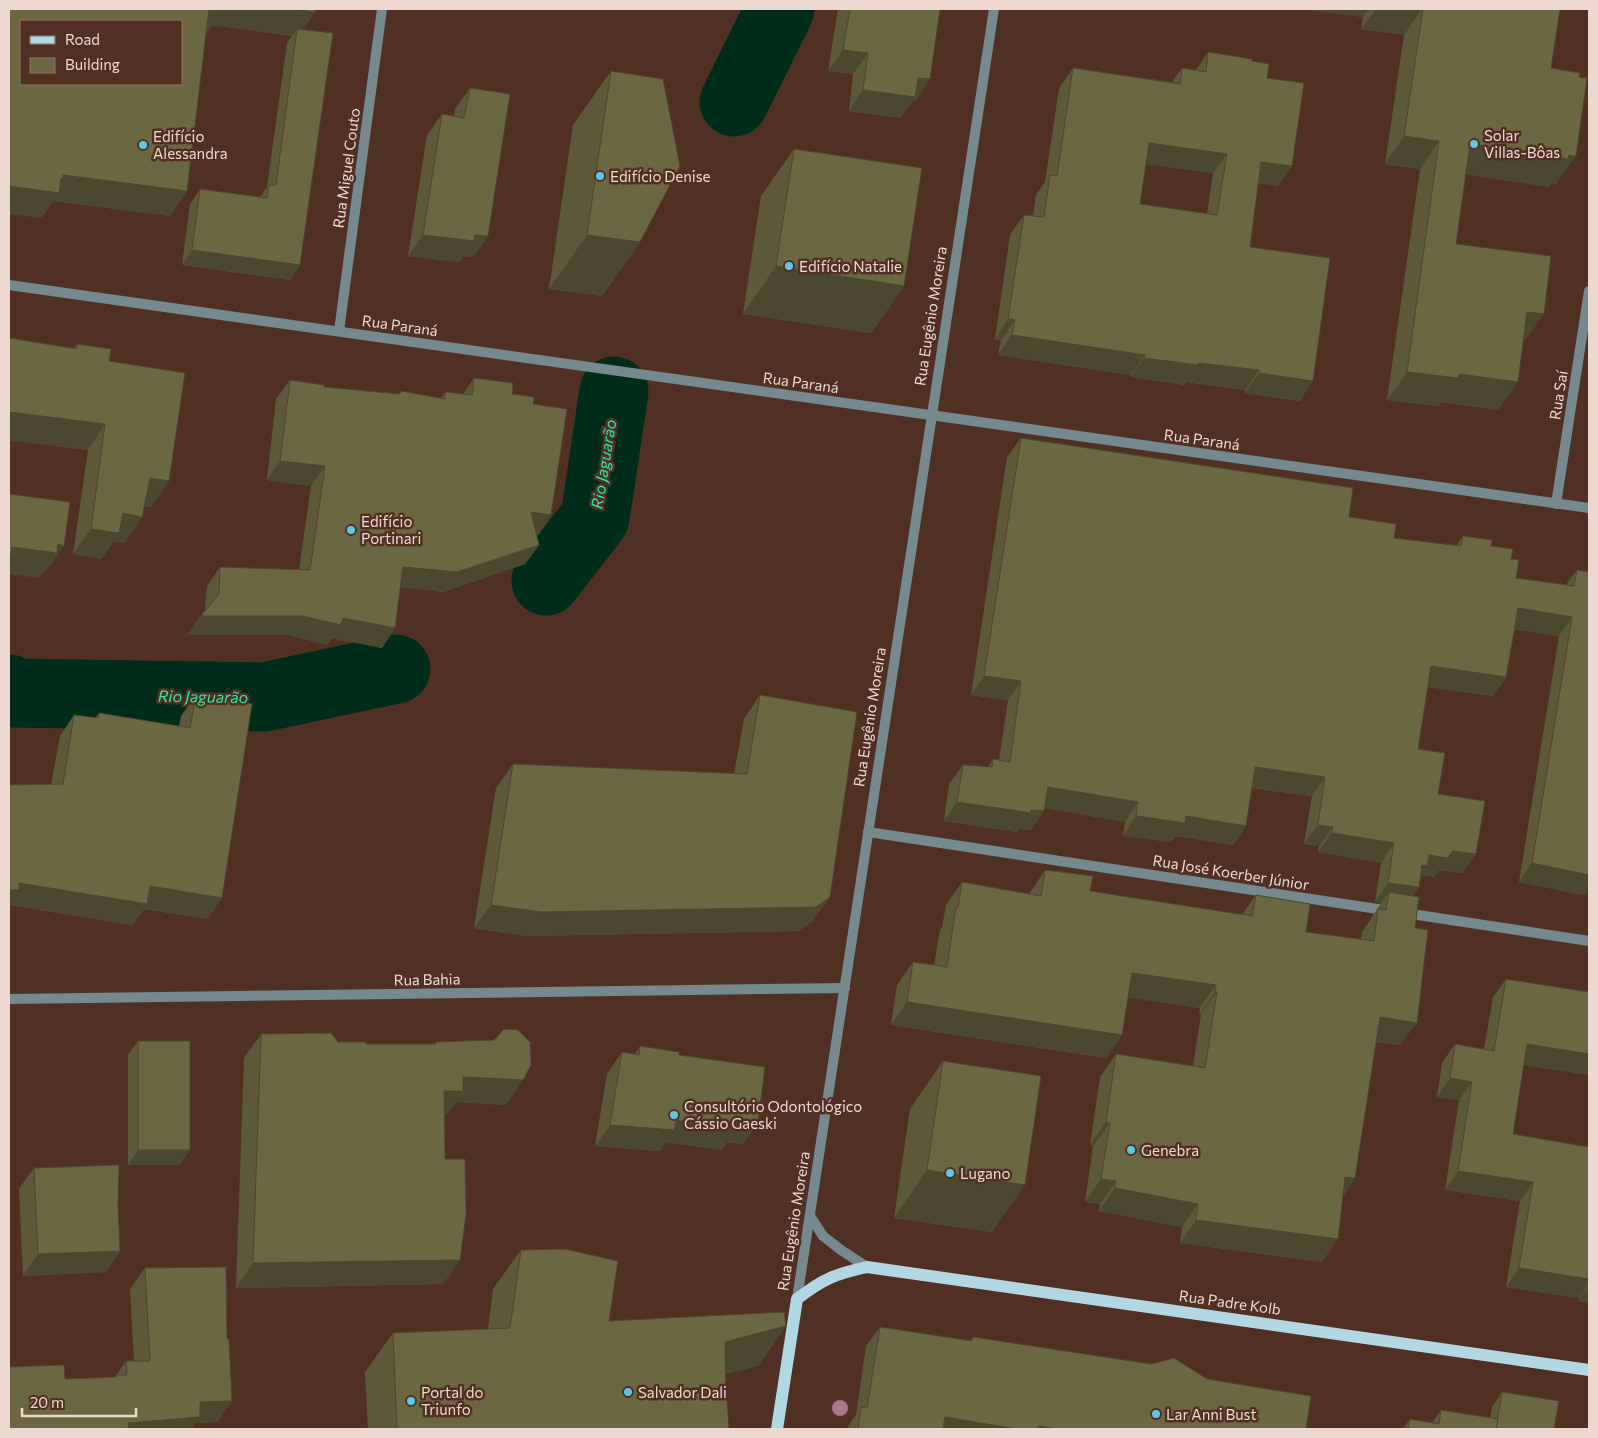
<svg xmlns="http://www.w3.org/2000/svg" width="1598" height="1438" font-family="Commissioner,sans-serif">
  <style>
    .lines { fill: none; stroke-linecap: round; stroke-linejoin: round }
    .river { stroke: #002c1a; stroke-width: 69 }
    .minor { stroke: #76898f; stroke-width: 10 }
    .primary { stroke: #b1d7e5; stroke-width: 12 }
    .tree { fill: #ad758a }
    .wall { fill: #5c593a; fill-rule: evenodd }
    .shaded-wall { fill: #4b482f }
    .building { fill: #6b6743; stroke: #4b482f; fill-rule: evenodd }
    .poi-dot { fill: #5dc7e8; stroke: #513024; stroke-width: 2 }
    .labels { text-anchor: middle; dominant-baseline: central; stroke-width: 5; stroke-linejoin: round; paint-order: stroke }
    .poi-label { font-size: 15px; fill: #edd8d0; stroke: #513024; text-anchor: start }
    .street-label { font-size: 15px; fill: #edd8d0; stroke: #513024 }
    .water-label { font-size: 16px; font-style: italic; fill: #2aeaa3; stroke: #513024 }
  </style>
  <rect width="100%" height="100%" fill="#513024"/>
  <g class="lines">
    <g class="river">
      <polyline points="734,102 780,9"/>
      <polyline points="546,581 595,518 614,391"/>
      <polyline points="9,689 12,693 264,697 396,669"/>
    </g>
    <g class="minor">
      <polyline points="9,285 1589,508"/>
      <polyline points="339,331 382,9"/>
      <polyline points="1556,504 1589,291"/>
      <polyline points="868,832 1391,911"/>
      <polyline points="1405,913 1589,941"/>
      <polyline points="9,999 845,988"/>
      <polyline points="810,1216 823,1236 841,1250 867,1267"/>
      <polyline points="797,1299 994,9"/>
    </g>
    <path class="primary" d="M777 1429 797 1299C823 1279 835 1274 867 1267L1589 1370"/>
  </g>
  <circle class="tree" cx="840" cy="1408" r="8"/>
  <g class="wall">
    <polygon points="9,9 303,29 300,265 290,280 182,265 190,204 200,189 260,197 267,187 287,43 292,36 212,25 206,33 187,191 170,216 53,201 41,218"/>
    <polygon points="838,9 940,9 930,79 915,101 913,100 900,118 849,111 853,74 828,71"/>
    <polygon points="1302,9 1560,9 1551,68 1556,184 1552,183 1549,187 1466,174 1456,244 1524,342 1523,342 1498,410 1441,402 1438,406 1387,400 1420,169 1385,164 1404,35 1361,29 1363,17"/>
    <path d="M1208 52 1252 61 1267 78 1292 166 1278 186 1258 183 1250 247 1300 401 1245 393V390L1186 382 1185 385 1131 377V375L998 355 1001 340 995 339 1010 235 1024 215 1033 216 1036 195 1045 182 1059 88 1073 68 1172 82 1182 68 1196 70ZM1146 164 1213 173 1207 214 1140 204Z"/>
    <polygon points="611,71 640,242 602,296 549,289 573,125"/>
    <polygon points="470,88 488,236 473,257 463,256 459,262 408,256 427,135 442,114 454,116 455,109"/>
    <polygon points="794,149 904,286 871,333 743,314 761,196"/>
    <polygon points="9,338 74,348 77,344 109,361 151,507 144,506 142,517 124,543 114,541 101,559 73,554 88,450 9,440"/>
    <polygon points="474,378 533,404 551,515 538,535 536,535 539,545 525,564 443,592 400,587 395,628 382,648 332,638 327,645 289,635 187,635 205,610 207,586 220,567 299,570 311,486 267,480 276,399 290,380 324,387 399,394 401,391 441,398 446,392 463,394"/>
    <polygon points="1021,438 1349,517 1394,538 1456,546 1463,536 1491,546 1511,559 1516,578 1566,585 1577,570 1585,895 1582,895 1519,882 1559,636 1515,629 1506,677 1493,696 1428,687 1418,749 1438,794 1476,854 1462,873 1439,870 1434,877 1421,875 1419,887 1412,896 1415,928 1400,1045 1376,1042 1355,1178 1343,1196 1322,1262 1180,1243 1182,1227 1099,1211 1100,1204 1085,1202 1093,1146 1090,1145 1100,1077 1116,1054 1193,1066 1201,1014 1199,1015 1200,1008 1128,997 1122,1035 1106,1058 891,1025 897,985 913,962 934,965 940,930 942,927 946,905 962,882 1029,894 1045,870 1090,891 1242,915 1256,895 1306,932 1361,939 1362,932 1381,903 1375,902 1381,863 1318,852 1319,846 1304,844 1312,796 1252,788 1246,826 1233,845 1176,836 1171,842 1123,836 1125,822 1045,808 1044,811 1031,830 1019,829 1017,832 944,821 949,784 963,765 988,767 993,759 999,760 1008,700 971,695 1007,457"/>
    <polygon points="196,695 222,898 207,919 144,909 132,925 9,905 51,785 60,736 74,715 95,718 99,713 179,726 181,716"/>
    <polygon points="760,695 830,897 813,920 799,931 525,936 474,928 496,788 513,764 734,774 744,719"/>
    <polygon points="1506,979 1589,1075 1524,1065 1513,1134 1589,1147 1589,1303 1578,1301 1579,1298 1506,1287 1520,1201 1445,1190 1459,1100 1437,1097 1442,1063 1455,1044 1484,1049 1493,997"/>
    <polygon points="261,1034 338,1042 366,1044 435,1044 436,1042 506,1105 456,1102 446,1115 444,1115 445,1159 460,1260 443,1284 236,1288 244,1058"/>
    <polygon points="138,1041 180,1165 128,1165 128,1055"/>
    <polygon points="640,1046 679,1055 743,1144 727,1142 721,1150 666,1142 660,1151 595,1146 607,1074 622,1052 635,1054"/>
    <polygon points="943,1061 992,1232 894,1218 910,1109"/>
    <polygon points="34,1168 118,1206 120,1251 106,1272 23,1276 19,1189"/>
    <polygon points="521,1250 609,1321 786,1326 758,1366 725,1374 726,1400 729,1429 368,1429 365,1372 393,1333 488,1329 493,1289"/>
    <polygon points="145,1268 227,1339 232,1401 217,1422 196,1423 192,1429 9,1429 65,1379 115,1377 126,1361 134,1361 130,1289"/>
    <polygon points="880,1327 970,1341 973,1337 1207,1379 1306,1429 848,1429 848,1426 856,1415 866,1346"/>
    <polygon points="1502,1392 1554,1429 1403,1429 1410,1419 1432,1423 1441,1410 1490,1418 1492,1407"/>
  </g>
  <g class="shaded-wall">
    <polygon points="208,9 292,9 315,12 298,37 297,29 292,36 212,25 206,33"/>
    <polygon points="1302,9 1369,9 1363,17"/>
    <polygon points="1376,9 1422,9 1404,35 1361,29"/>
    <polygon points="843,50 868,53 853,74 828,71"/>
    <polygon points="918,78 930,79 915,101 913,100 900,118 849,111 863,90"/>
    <polygon points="1404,136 1439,141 1420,169 1385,164"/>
    <polygon points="1149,143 1227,154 1213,173 1135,163"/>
    <polygon points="1470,144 1569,155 1576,156 1556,184 1552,183 1549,187 1450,172"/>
    <polygon points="1261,162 1292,166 1278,186 1247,181"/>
    <polygon points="63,175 187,191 170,216 53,201 41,218 9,214 9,186"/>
    <polygon points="423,235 475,235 488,236 473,257 463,256 459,262 408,256"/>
    <polygon points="587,235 640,242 602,296 549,289"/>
    <polygon points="192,250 300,265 290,280 182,265"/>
    <polygon points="776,266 904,286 871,333 743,314"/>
    <polygon points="1527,312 1544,314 1524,342 1507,340"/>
    <polygon points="1008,319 1015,320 1001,340 995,339"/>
    <polygon points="1012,335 1145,355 1131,375 998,355"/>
    <polygon points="1144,358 1199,363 1259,370 1245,390 1186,382 1185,385 1131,377"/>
    <polygon points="1407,372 1459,374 1518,382 1498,410 1441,402 1438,406 1387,400"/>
    <polygon points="1259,373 1313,381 1300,401 1245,393"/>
    <polygon points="9,412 105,424 88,450 9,440"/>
    <polygon points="280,461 325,466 311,486 267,480"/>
    <polygon points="150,478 169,481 151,507 132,504"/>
    <polygon points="531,512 551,515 538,535 517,531"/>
    <polygon points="123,513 142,517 124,543 114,541 101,559 73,554 91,529"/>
    <polygon points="58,544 64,546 46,571 44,571 39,578 9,574 9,551 12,547"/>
    <polygon points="539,545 525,564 443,592 389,586 403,567"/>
    <polygon points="1518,608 1572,617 1559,636 1505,627"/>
    <polygon points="201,616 303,616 343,618 395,628 382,648 332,638 327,645 289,635 187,635"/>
    <polygon points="1431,666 1506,677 1493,696 1418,686"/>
    <polygon points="984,676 1021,681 1008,700 971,695"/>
    <polygon points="1255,767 1325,777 1312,796 1242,786"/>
    <polygon points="1048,787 1138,802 1125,822 1034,806"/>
    <polygon points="957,802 1031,810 1044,811 1031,830 1019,829 1017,832 944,821"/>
    <polygon points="1136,816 1186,816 1246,826 1233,845 1176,836 1171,842 1123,836"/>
    <polygon points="1318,825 1333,827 1319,846 1304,844"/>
    <polygon points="1332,833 1394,843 1381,863 1318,852"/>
    <polygon points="1453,851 1476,854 1462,873 1439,870 1434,877 1421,875 1414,885 1408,884 1429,855"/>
    <polygon points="1532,863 1589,875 1589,890 1585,895 1582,895 1519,882"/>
    <polygon points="19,883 150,886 222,898 207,919 144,909 132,925 9,905 9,890"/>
    <polygon points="1388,883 1419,887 1405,906 1389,892 1381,903 1375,902"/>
    <polygon points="830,897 813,920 799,931 525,936 474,928 491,905"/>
    <polygon points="1132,973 1216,985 1200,1008 1116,996"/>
    <polygon points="1215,992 1217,992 1201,1014 1199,1015"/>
    <polygon points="907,1002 1122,1035 1106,1058 891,1025"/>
    <polygon points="1380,1017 1417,1023 1400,1045 1364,1040"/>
    <polygon points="1527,1044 1589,1054 1589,1075 1514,1063"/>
    <polygon points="463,1077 523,1080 506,1105 456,1102 446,1115 427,1115 444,1091"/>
    <polygon points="1450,1078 1472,1082 1459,1100 1437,1097"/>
    <polygon points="676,1120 737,1120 758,1123 743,1144 727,1142 721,1150 666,1142 660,1151 595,1146 610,1125"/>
    <polygon points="1106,1122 1110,1123 1093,1146 1090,1145"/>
    <polygon points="138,1150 190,1150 180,1165 128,1165"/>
    <polygon points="927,1170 1025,1185 992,1232 894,1218"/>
    <polygon points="1458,1171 1533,1182 1520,1201 1445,1190"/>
    <polygon points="1345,1177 1355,1178 1339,1201"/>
    <polygon points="1101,1179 1116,1181 1100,1204 1085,1202"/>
    <polygon points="1115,1188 1198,1204 1182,1227 1099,1211"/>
    <polygon points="1196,1220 1338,1239 1322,1262 1180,1243"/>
    <polygon points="120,1251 106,1272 23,1276 38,1254"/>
    <polygon points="460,1260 443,1284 236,1288 253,1263"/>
    <polygon points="1519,1268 1589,1279 1589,1283 1579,1298 1506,1287"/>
    <polygon points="1589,1285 1589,1303 1578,1301"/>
    <polygon points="786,1326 758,1366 698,1381 725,1342"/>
    <polygon points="232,1401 217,1422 196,1423 192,1429 124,1429 128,1423 200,1402"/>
    <polygon points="945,1417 1016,1429 937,1429"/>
    <polygon points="1038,1426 1059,1429 1036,1429"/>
  </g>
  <g class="building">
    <path d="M9 9H209L187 191 63 175V179L61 178 59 193 9 186ZM21 21H181V84H21Z"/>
    <polygon points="292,9 316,9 315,12"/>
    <polygon points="850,9 940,9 930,79 918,78 915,97 863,90 868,53 843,50"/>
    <polygon points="1423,9 1560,9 1551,68 1580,73 1579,77 1587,78 1576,156 1569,155 1568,159 1470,144 1456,244 1551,256 1544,314 1527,312 1518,382 1459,374 1458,378 1407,372 1439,141 1404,136"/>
    <polygon points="297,29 333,33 300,265 192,250 200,189 267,198 269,185 276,185"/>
    <path d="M1208 52 1252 59V61L1269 64 1267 78 1304 83 1292 166 1261 162 1250 247 1330 258 1313 381 1259 373V370L1199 363 1198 365 1144 358 1145 355 1012 335 1015 320 1008 319 1024 215 1044 217 1050 175 1057 176 1073 68 1180 84 1182 68 1206 72ZM1149 143 1227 154 1217 215 1140 204Z"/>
    <polygon points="611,71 663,79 680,166 640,242 587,235"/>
    <polygon points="470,88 510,94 488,236 475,235 474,241 423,235 442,114 464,118"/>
    <polygon points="794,149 922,168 904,286 776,266"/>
    <polygon points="9,338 77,349 77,344 111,349 109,361 185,373 169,481 150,478 142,517 123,513 119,533 91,529 105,424 9,412 9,413"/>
    <polygon points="474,378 513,383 512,394 534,397 533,404 567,409 551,515 531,512 539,545 457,572 403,567 395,628 343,618 341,625 303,616 201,616 219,594 220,567 310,570 325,466 280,461 290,380 324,385 324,387 400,394 401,391 445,399 446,392 472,395"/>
    <polygon points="1021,438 1353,488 1349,517 1396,524 1394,538 1461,546 1463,536 1492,540 1491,546 1513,549 1511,559 1519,560 1516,578 1574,586 1577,570 1589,572 1589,875 1532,863 1572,617 1518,608 1506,677 1431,666 1418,749 1445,753 1438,794 1485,801 1476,854 1453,851 1447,858 1429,855 1427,866 1422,865 1419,887 1388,883 1394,843 1332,833 1333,827 1318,825 1325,777 1255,767 1246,826 1186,816 1185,823 1136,816 1138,802 1048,787 1044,811 1031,810 1031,813 957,802 963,765 992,767 993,759 1010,762 1021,681 984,676"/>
    <polygon points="9,494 70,502 64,546 58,544 57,553 12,547 9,569"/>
    <polygon points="196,695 252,704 222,898 150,886 147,904 19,883 19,890 9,890 9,785 63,784 74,715 98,718 99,713 190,728"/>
    <polygon points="760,695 857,712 830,897 816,907 541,912 491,905 513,764 747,774"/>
    <polygon points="1045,870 1093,876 1090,891 1252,916 1256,895 1310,904 1306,932 1374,941 1378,909 1386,910 1389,892 1419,897 1415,928 1428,930 1417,1023 1380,1017 1355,1178 1345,1177 1338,1239 1196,1220 1198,1204 1115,1188 1116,1181 1101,1179 1110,1123 1106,1122 1116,1054 1205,1068 1217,992 1215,992 1216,985 1132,973 1122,1035 907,1002 913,962 947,967 956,907 958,908 962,882 1041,896"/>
    <polygon points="1506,979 1589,992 1589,1054 1527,1044 1513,1134 1589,1147 1589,1279 1519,1268 1533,1182 1458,1171 1472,1082 1450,1078 1455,1044 1494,1051"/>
    <polygon points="504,1029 518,1030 530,1042 531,1065 523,1080 463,1077 463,1091 444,1091 445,1159 465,1159 466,1215 460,1260 253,1263 261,1034 331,1033 338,1042 366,1042 366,1044 436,1044 436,1042 494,1040"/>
    <rect x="138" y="1041" width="52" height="109"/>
    <polygon points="640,1046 679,1052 679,1055 765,1067 758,1123 737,1120 736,1129 676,1120 674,1130 610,1125 622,1052 639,1055"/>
    <polygon points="943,1061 1041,1076 1025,1185 927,1170"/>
    <polygon points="119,1165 118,1206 120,1251 38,1254 34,1168"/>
    <polygon points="565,1249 618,1261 609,1321 784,1312 786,1326 725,1342 726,1400 727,1400 729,1429 397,1429 393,1333 510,1328 521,1250"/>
    <polygon points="226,1267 227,1339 229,1339 232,1401 200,1402 200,1417 128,1423 129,1429 9,1429 9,1367 64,1365 65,1379 116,1377 117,1375 127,1375 126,1361 150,1361 145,1268"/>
    <polygon points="880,1327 972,1341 973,1337 1151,1364 1174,1358 1207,1379 1311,1396 1306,1429 1059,1429 1038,1426 1038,1429 1016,1429 945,1417 943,1429 858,1429 861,1407 867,1408"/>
    <polygon points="1502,1392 1559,1401 1554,1429 1496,1429"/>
    <polygon points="1441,1410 1498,1419 1496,1429 1408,1429 1410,1419 1439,1424"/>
  </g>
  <g class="poi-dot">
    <circle cx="1474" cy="144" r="5"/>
    <circle cx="143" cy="145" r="5"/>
    <circle cx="600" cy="176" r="5"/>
    <circle cx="789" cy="266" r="5"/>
    <circle cx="351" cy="530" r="5"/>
    <circle cx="674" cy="1115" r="5"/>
    <circle cx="1131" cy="1150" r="5"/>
    <circle cx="950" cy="1173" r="5"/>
    <circle cx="628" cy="1392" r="5"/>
    <circle cx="411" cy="1401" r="5"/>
    <circle cx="1156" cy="1414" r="5"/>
  </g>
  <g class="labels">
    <g class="poi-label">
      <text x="1484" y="135">Solar<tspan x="1484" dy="17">Villas-Bôas</tspan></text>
      <text x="153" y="136">Edifício<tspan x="153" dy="17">Alessandra</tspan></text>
      <text x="610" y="176">Edifício Denise</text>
      <text x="799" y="266">Edifício Natalie</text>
      <text x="361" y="521">Edifício<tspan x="361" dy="17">Portinari</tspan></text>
      <text x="684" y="1106">Consultório Odontológico<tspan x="684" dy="17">Cássio Gaeski</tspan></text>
      <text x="1141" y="1150">Genebra</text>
      <text x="960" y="1173">Lugano</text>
      <text x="421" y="1392">Portal do<tspan x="421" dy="17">Triunfo</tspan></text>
      <text x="638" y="1392">Salvador Dali</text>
      <text x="1166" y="1414">Lar Anni Bust</text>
    </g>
    <g class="street-label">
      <text transform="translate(346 168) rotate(-82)">Rua Miguel Couto</text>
      <text transform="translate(930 316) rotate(-81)">Rua Eugênio Moreira</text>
      <text transform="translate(400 325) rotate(8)">Rua Paraná</text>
      <text transform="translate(801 382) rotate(8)">Rua Paraná</text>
      <text transform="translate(1558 395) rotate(-81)">Rua Saí</text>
      <text transform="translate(1202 439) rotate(8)">Rua Paraná</text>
      <text transform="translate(869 717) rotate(-81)">Rua Eugênio Moreira</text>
      <text transform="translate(1231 872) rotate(9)">Rua José Koerber Júnior</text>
      <text transform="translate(427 979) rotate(-1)">Rua Bahia</text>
      <text transform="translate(793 1221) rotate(-81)">Rua Eugênio Moreira</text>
      <text transform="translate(1230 1302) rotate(8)">Rua Padre Kolb</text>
    </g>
    <g class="water-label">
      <text transform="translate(603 464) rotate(-81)">Rio Jaguarão</text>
      <text transform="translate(203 696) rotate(1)">Rio Jaguarão</text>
    </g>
  </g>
  <rect width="1598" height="1438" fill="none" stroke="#edd8d0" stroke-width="20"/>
  <rect x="20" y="20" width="162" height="65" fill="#513024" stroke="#8f7369"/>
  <rect x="30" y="36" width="25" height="8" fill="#b1d7e5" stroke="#8f7369"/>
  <text x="65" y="45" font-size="15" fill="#edd8d0">Road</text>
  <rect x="30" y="58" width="25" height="15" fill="#6b6743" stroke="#8f7369"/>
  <text x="65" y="70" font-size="15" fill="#edd8d0">Building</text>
  <path d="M22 1408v8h114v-8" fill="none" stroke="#edd8d0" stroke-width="2.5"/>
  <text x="30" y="1408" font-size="15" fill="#edd8d0" stroke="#513024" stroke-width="4" paint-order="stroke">20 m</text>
</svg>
